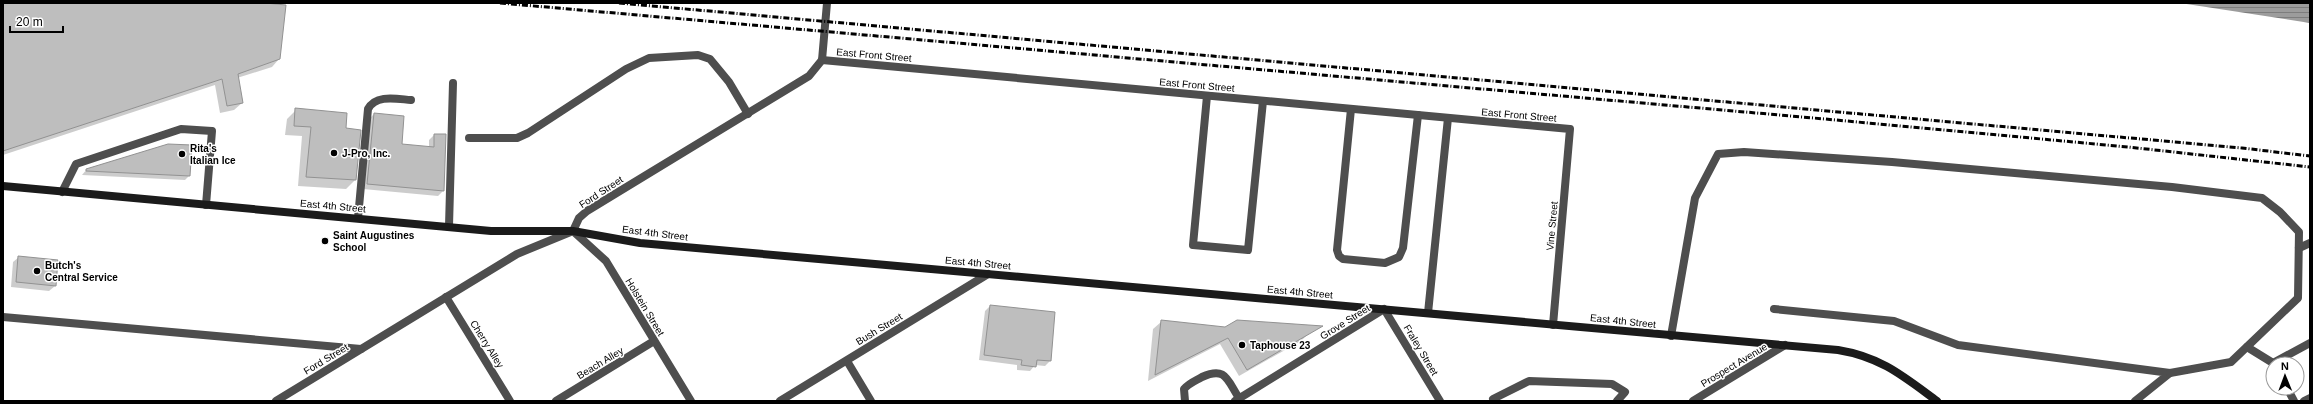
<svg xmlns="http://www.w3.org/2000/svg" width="2313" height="404" font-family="Helvetica,sans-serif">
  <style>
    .water { fill: url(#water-rules) }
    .shadow { fill: #0003 }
    .building { fill: #bebebe; stroke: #929292 }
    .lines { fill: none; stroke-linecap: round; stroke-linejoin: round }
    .service { stroke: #4e4e4e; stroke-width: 8 }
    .minor { stroke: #4e4e4e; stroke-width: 8 }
    .tertiary { stroke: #4e4e4e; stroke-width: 8 }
    .secondary { stroke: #1b1b1b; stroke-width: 8 }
    .rail { stroke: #000; stroke-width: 3; stroke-dasharray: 6 2 1 2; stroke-linecap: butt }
    .poi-dot { fill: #000; stroke: #fff; stroke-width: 1.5 }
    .labels { text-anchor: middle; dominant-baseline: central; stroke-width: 3; stroke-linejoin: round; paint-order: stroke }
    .street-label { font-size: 10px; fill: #000; stroke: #fff }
    .poi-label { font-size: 10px; font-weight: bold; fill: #000; stroke: #fff; text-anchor: start }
  </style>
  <defs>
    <pattern id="water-rules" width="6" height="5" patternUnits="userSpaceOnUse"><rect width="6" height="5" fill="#9c9c9c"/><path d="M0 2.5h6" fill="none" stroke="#7d7d7d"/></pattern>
  </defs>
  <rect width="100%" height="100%" fill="#fff"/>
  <polygon class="water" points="2180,3 2310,3 2310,23"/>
  <g class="shadow">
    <polygon points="3,3 253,3 279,59 272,67 237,78 242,103 234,110 220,113 215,85 3,155"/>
    <polygon points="296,110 345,129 359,131 355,180 346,189 298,186 302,136 285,135 287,119"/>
    <polygon points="374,114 401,145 429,148 429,140 434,135 443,191 438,196 363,189 369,119"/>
    <polygon points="87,169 189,176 185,180 82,175"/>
    <polygon points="19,257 57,261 55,286 49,291 11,287 13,262"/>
    <polygon points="990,306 1054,313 1050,361 1045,366 1035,365 1030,371 1017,370 1017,365 979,360 985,311"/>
    <polygon points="1161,322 1226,328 1309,333 1301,341 1239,376 1220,344 1148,381 1153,329"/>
  </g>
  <g class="building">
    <polygon points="3,3 265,3 286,5 280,59 238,74 243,103 227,106 222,79 3,151"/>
    <polygon points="295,108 347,113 346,128 361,130 356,180 306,177 311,127 294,126"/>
    <polygon points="374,113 404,116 402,144 434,147 434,134 446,134 444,191 367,184"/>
    <polygon points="168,144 192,145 190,176 86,171 86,169"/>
    <polygon points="18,256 58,260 56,286 16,282"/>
    <polygon points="990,305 1055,312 1051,361 1037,360 1036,367 1021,365 1022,360 984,355"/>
    <polygon points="1161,320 1225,327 1237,320 1323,326 1247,370 1228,338 1155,375"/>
  </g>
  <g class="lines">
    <g class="service">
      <polyline points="1207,96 1193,245 1248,250 1263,101"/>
      <polyline points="1351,109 1337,250 1339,256 1343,259 1385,263 1399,257 1403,248 1418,115"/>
      <polyline points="469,138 517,138 528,133 626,69 649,58 698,55 710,59 729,82 748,114"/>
      <polyline points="62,192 76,164 181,129 212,131 206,205"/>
      <path d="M358 218 368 109C376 94 397 99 411 100"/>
      <polyline points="449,226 453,83"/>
      <polyline points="2299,248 2310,243"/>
      <polyline points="446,297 510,401"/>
      <polyline points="1774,309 1894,321 1958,345 2170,373 2135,401"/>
      <polyline points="1428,313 1448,118"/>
      <polyline points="3,317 361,349"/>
      <polyline points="1671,336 1695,198 1718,154 1744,152 1892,162 2172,187 2262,198 2280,212 2299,232 2298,298 2231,362 2170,373"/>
      <polyline points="2247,347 2273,363 2310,343"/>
      <polyline points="847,361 871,401"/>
      <polyline points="2287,388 2294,401"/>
      <polyline points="556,401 654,341"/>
      <path d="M1185 401 1184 389C1189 383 1195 381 1202 377 1226 366 1227 380 1239 398"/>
      <polyline points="1494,401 1493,399 1529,381 1612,384 1625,392 1617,401"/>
      <polyline points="2304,401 2310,398"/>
    </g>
    <g class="minor">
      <polyline points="822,60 1570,129 1553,325"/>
      <polyline points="573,231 579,218 587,211 809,76 822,60 827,3"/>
      <polyline points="780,401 988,274"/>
      <polyline points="1235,401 1384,309 1440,401"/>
      <polyline points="1693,401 1785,345"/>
    </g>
    <polyline class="tertiary" points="276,401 517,254 573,231 606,261 691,401"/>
    <path class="secondary" d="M3 186 491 231H573L640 243 1838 350C1881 357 1903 376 1937 401"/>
    <g class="rail">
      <polyline points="500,3 1825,119 2128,147 2310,167"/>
      <polyline points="619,3 2242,148 2310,156"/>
    </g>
  </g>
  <g class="poi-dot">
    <circle cx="334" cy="153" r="4"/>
    <circle cx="182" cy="154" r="4"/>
    <circle cx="325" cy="241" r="4"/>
    <circle cx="37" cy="271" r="4"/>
    <circle cx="1242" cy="345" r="4"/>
  </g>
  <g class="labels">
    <g class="street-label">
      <text transform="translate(874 55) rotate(5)">East Front Street</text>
      <text transform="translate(1197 85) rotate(5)">East Front Street</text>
      <text transform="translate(1519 115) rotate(5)">East Front Street</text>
      <text transform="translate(601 192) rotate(-33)">Ford Street</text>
      <text transform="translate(333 206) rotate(5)">East 4th Street</text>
      <text transform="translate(1552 226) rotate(-85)">Vine Street</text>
      <text transform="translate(655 233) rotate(7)">East 4th Street</text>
      <text transform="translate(978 263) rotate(5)">East 4th Street</text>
      <text transform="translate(1300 292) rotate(5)">East 4th Street</text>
      <text transform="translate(645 307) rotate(59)">Holstein Street</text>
      <text transform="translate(1623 321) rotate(6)">East 4th Street</text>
      <text transform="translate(1345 322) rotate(-32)">Grove Street</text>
      <text transform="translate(879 329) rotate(-31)">Bush Street</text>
      <text transform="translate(487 344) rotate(58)">Cherry Alley</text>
      <text transform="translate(1421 350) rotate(59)">Fraley Street</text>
      <text transform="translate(326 359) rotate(-31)">Ford Street</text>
      <text transform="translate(600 363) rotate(-31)">Beach Alley</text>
      <text transform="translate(1734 365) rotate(-31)">Prospect Avenue</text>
    </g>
    <g class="poi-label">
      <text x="190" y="148">Rita's<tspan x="190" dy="12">Italian Ice</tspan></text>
      <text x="342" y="153">J-Pro, Inc.</text>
      <text x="333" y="235">Saint Augustines<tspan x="333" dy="12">School</tspan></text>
      <text x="45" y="265">Butch's<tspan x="45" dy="12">Central Service</tspan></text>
      <text x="1250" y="345">Taphouse 23</text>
    </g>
  </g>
  <rect width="2313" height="404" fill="none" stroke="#000000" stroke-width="8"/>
  <g transform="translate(2285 376) rotate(359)"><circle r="19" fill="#ffffff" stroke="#999999"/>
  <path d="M0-3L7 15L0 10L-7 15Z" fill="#000000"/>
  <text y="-6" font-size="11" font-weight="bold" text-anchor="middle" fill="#000000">N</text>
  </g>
  <path d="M10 26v6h53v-6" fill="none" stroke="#000000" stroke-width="2"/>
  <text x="16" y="26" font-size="12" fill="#000000" stroke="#ffffff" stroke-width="3" paint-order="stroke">20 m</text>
</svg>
